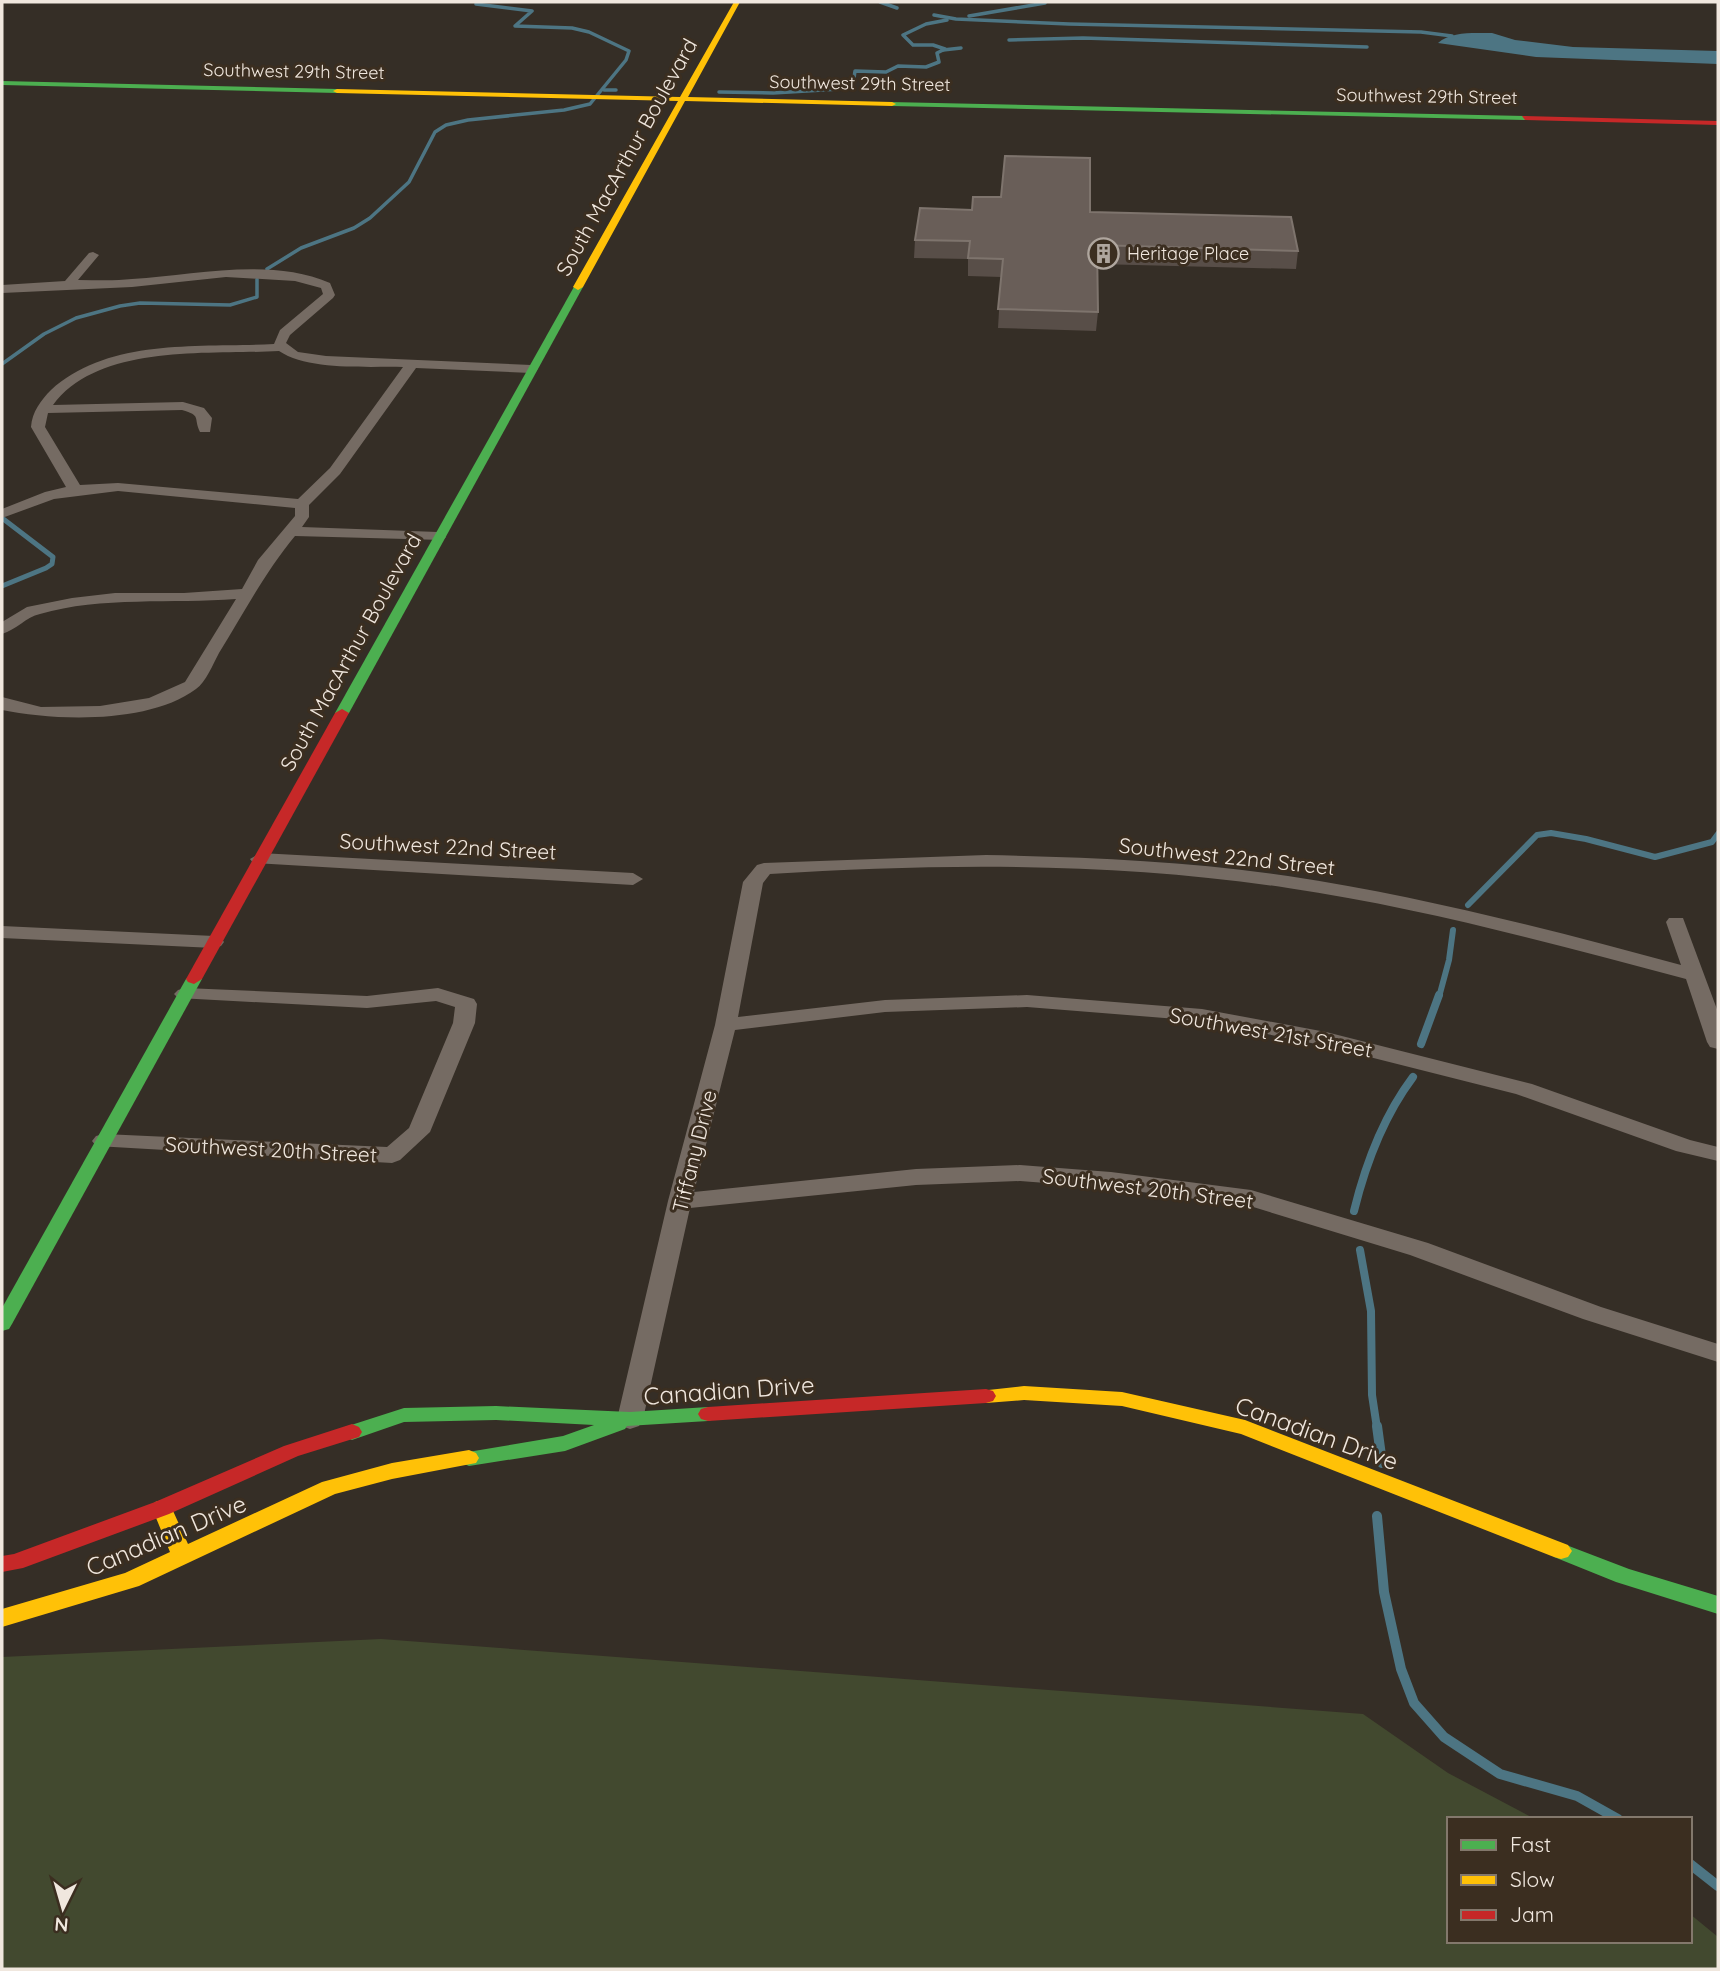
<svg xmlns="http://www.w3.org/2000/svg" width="1720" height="1971" font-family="Quicksand,sans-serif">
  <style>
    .green { fill: #42492f }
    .water { fill: #4d7583 }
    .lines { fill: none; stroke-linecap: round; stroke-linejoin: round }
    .stream-far4 { stroke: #4d7583; stroke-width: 3.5 }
    .stream-far3 { stroke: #4d7583; stroke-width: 5 }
    .stream-far2 { stroke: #4d7583; stroke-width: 6 }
    .stream-far1 { stroke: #4d7583; stroke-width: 8 }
    .stream { stroke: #4d7583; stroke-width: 10 }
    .street { fill: #756b63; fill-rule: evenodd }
    .fast { fill: #4caf50; fill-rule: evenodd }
    .slow { fill: #ffc107; fill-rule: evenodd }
    .jam { fill: #c62828; fill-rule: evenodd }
    .wall { fill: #584e48 }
    .building { fill: #695e58; stroke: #7e746d; stroke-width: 2 }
    .labels { text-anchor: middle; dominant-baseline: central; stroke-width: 6; stroke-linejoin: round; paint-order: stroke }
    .far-street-label { font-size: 18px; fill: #f0e7de; stroke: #3b2e20 }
    .far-poi-label { font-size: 18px; fill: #f0e7de; stroke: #3b2e20; text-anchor: start }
    .street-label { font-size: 21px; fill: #f0e7de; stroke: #3b2e20 }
    .near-street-label { font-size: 24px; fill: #f0e7de; stroke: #3b2e20 }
  </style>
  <rect width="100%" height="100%" fill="#352e26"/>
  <polygon class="green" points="381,1639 1363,1714 1448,1773 1535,1819 1449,1819 1449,1941 1690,1941 1690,1914 1718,1937 1718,1969 2,1969 2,1657"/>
  <path class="water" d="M1492 33 1515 40 1573 47 1718 51V64L1536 57 1438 43C1451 31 1474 33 1492 33Z"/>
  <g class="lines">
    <g class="stream-far4">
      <polyline points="880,2 897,8"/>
      <polyline points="934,15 956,19 1069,24 1421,32 1452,36"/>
      <polyline points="969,16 1045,3"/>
      <polyline points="1009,40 1083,38 1367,47"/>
      <polyline points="943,50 961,48"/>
      <polyline points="604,90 616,90"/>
      <polyline points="719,92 773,93 840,89 854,78 855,71 886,72 898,66 926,67 939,62 937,53 945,49 933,45 913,45 903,35 926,24 947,20"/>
      <polyline points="267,269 301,248 354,228 370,218 409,182 435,132 446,125 468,120 564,110 590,104 626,60 629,51 589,32 572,28 515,26 532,11 476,4 480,2"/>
      <polyline points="2,364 44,334 76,318 120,306 140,303 230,305 257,297 257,279"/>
    </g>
    <polyline class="stream-far3" points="2,518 53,557 52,564 46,568 2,586"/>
    <g class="stream-far2">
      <polyline points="1468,905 1537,835 1551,833 1586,839 1655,857 1712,842 1718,834"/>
      <polyline points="1439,997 1449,960 1453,930"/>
    </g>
    <g class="stream-far1">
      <polyline points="1421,1044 1439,995"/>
      <path d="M1354 1211C1366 1162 1383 1117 1413 1077"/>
      <polyline points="1360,1250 1371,1311 1372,1395 1377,1428"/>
    </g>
    <g class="stream">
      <polyline points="1377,1426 1382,1463"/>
      <polyline points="1377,1516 1384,1592 1401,1669 1414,1703 1444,1737 1500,1774 1577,1796 1618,1819"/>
      <polyline points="1690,1864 1718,1886"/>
    </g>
    <g class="street">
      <path d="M93 252 99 255 78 280C96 280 115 281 132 279 195 275 270 257 330 283L335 295 333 298 290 335 286 343 298 352 326 356 531 365 538 369 531 373 416 368 340 474 309 505V517L302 527 438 532 446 537 443 540 295 536C265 572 244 613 219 653 213 664 206 682 196 689 149 724 56 721 2 710V697L41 707 100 706 149 698 185 682 236 599C173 604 101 596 40 614 26 617 16 630 2 634V622L27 607 72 598 115 593H184L242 589 258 560 295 516V508L118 491 54 499 2 518V509L45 492 66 487 31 427C32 412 41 400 51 390 109 337 201 348 274 344L280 330 323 294 321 288 295 281 226 277 132 287 2 293V285L65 281 89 253ZM279 351C309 371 368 366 403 367L330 468 298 499 118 483 80 485 45 427 48 413 182 410C202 416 193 417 200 432H210L212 418 204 408 183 402 53 405C99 343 211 355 279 351Z"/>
      <polygon points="260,853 633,873 643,879 633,885 253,863 250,859"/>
      <path d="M986 855C1087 857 1188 861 1288 876 1421 896 1551 930 1681 965L1666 922 1669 918H1683L1718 1012V1049L1710 1047 1707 1042 1686 979C1554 944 1423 908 1288 888 1117 862 942 863 770 874L763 883 738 1017 885 1000 1027 995 1202 1009 1326 1032 1532 1084 1690 1140 1718 1147V1161L1676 1151 1516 1094 1326 1046 1202 1021 1027 1007 885 1012 735 1030 694 1192 916 1169 1020 1165 1111 1172 1251 1190 1428 1243 1601 1307 1718 1344V1362L1583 1319 1410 1255 1250 1206 1111 1188 1020 1181 916 1185 690 1208 643 1419 639 1426 630 1429 621 1426 617 1419 668 1201 715 1025 743 882 757 865 764 863Z"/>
      <polygon points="2,926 214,936 221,938 224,942 221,946 214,948 2,938"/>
      <polygon points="185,988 367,996 438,988 474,999 477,1004 475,1023 430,1132 400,1160 392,1163 96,1146 92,1141 96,1136 104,1134 387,1147 409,1128 453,1023 455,1007 436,1001 367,1008 178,998 174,994 178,990"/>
    </g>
    <g class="fast">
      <polygon points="2,81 337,89 341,91 337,93 2,85"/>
      <polygon points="889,102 1525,116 1529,118 1525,120 892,106"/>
      <polygon points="575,285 583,287 349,713 342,717 337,716 335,713"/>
      <polygon points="194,974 202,979 12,1324 9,1329 2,1331 2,1308 186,979"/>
      <polygon points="496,1406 630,1412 708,1407 715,1409 718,1414 715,1419 708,1421 627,1426 625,1429 565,1451 469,1466 462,1463 459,1458 462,1453 563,1436 594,1425 496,1420 404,1422 352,1440 345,1437 342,1432 345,1427 404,1408"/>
      <polygon points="1561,1543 1629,1569 1718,1596 1718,1614 1616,1582 1554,1557 1550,1551 1554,1545"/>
    </g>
    <g class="slow">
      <polygon points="734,2 740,2 688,97 892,102 896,104 892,106 685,101 583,287 578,290 573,287 678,101 337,93 333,91 337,89 680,97"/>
      <polygon points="1024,1386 1122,1392 1245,1420 1568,1545 1572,1551 1568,1557 1561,1559 1554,1557 1241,1434 1122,1406 1024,1400 986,1403 979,1401 976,1396 979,1391"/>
      <polygon points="469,1450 476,1453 479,1458 476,1463 392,1479 335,1494 139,1586 2,1627 2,1609 125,1573 170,1552 152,1508 155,1502 162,1500 169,1502 188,1544 322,1482 392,1463"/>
    </g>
    <g class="jam">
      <polygon points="1522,116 1718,121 1718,125 1525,120"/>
      <polygon points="342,709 349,713 202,979 194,984 188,982 186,979 335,713"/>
      <polygon points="986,1389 993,1391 996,1396 993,1401 986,1403 708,1421 701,1419 698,1414 701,1409 708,1407"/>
      <polygon points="352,1424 359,1427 362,1432 359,1437 298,1456 169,1514 23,1568 2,1572 2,1556 14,1554 155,1502 284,1446"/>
    </g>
  </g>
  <polygon class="wall" points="1090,212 1298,251 1296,269 1097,264 1098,312 1096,331 998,328 1001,277 968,276 968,259 914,258 915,240"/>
  <polygon class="building" points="1005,156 1090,158 1090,212 1291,217 1298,251 1097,245 1098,312 998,309 1003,259 968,258 970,241 915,240 920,208 972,210 973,197 1001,197"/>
  <defs>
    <symbol id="building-ring" viewBox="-11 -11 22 22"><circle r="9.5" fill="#3b2e20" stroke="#afa69e" stroke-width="1.5"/><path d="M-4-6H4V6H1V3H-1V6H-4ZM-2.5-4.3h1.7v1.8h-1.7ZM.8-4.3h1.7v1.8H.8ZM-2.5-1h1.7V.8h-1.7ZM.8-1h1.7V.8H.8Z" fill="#afa69e"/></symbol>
  </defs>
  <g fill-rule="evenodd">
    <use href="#building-ring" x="1086" y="236" width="35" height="35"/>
  </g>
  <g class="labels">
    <g class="far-street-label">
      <text transform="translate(294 71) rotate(1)">Southwest 29th Street</text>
      <text transform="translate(860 83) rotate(1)">Southwest 29th Street</text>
      <text transform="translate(1427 96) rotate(1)">Southwest 29th Street</text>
    </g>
    <g class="far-poi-label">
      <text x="1127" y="253">Heritage Place</text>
    </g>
    <g class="street-label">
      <text transform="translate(626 157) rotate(-61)">South MacArthur Boulevard</text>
      <text transform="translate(350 652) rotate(-61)">South MacArthur Boulevard</text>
      <text transform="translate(448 846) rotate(3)">Southwest 22nd Street</text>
      <text transform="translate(1227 856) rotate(6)">Southwest 22nd Street</text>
      <text transform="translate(1271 1032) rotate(10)">Southwest 21st Street</text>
      <text transform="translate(271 1149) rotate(3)">Southwest 20th Street</text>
      <text transform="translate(694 1151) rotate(-76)">Tiffany Drive</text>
      <text transform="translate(1148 1188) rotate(7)">Southwest 20th Street</text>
    </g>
    <g class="near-street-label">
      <text transform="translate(729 1390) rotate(-4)">Canadian Drive</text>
      <text transform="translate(1317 1433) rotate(20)">Canadian Drive</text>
      <text transform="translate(166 1535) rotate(-23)">Canadian Drive</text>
    </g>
  </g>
  <rect width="1720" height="1971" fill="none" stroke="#f0e7de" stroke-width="7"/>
  <rect x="1447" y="1817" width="245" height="126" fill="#3b2e20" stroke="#83786c" stroke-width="2"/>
  <rect x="1461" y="1840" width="35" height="10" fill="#4caf50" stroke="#83786c" stroke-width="2"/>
  <text x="1510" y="1852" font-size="21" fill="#f0e7de">Fast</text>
  <rect x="1461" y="1875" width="35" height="10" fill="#ffc107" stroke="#83786c" stroke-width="2"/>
  <text x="1510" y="1887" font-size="21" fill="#f0e7de">Slow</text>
  <rect x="1461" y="1910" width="35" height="10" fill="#c62828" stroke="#83786c" stroke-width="2"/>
  <text x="1510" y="1922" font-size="21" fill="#f0e7de">Jam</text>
  <g transform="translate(63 1908) rotate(185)" stroke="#3b2e20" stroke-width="5" paint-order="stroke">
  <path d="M0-5L12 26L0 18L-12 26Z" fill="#f0e7de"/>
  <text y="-10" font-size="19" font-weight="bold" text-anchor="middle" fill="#f0e7de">N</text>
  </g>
</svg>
